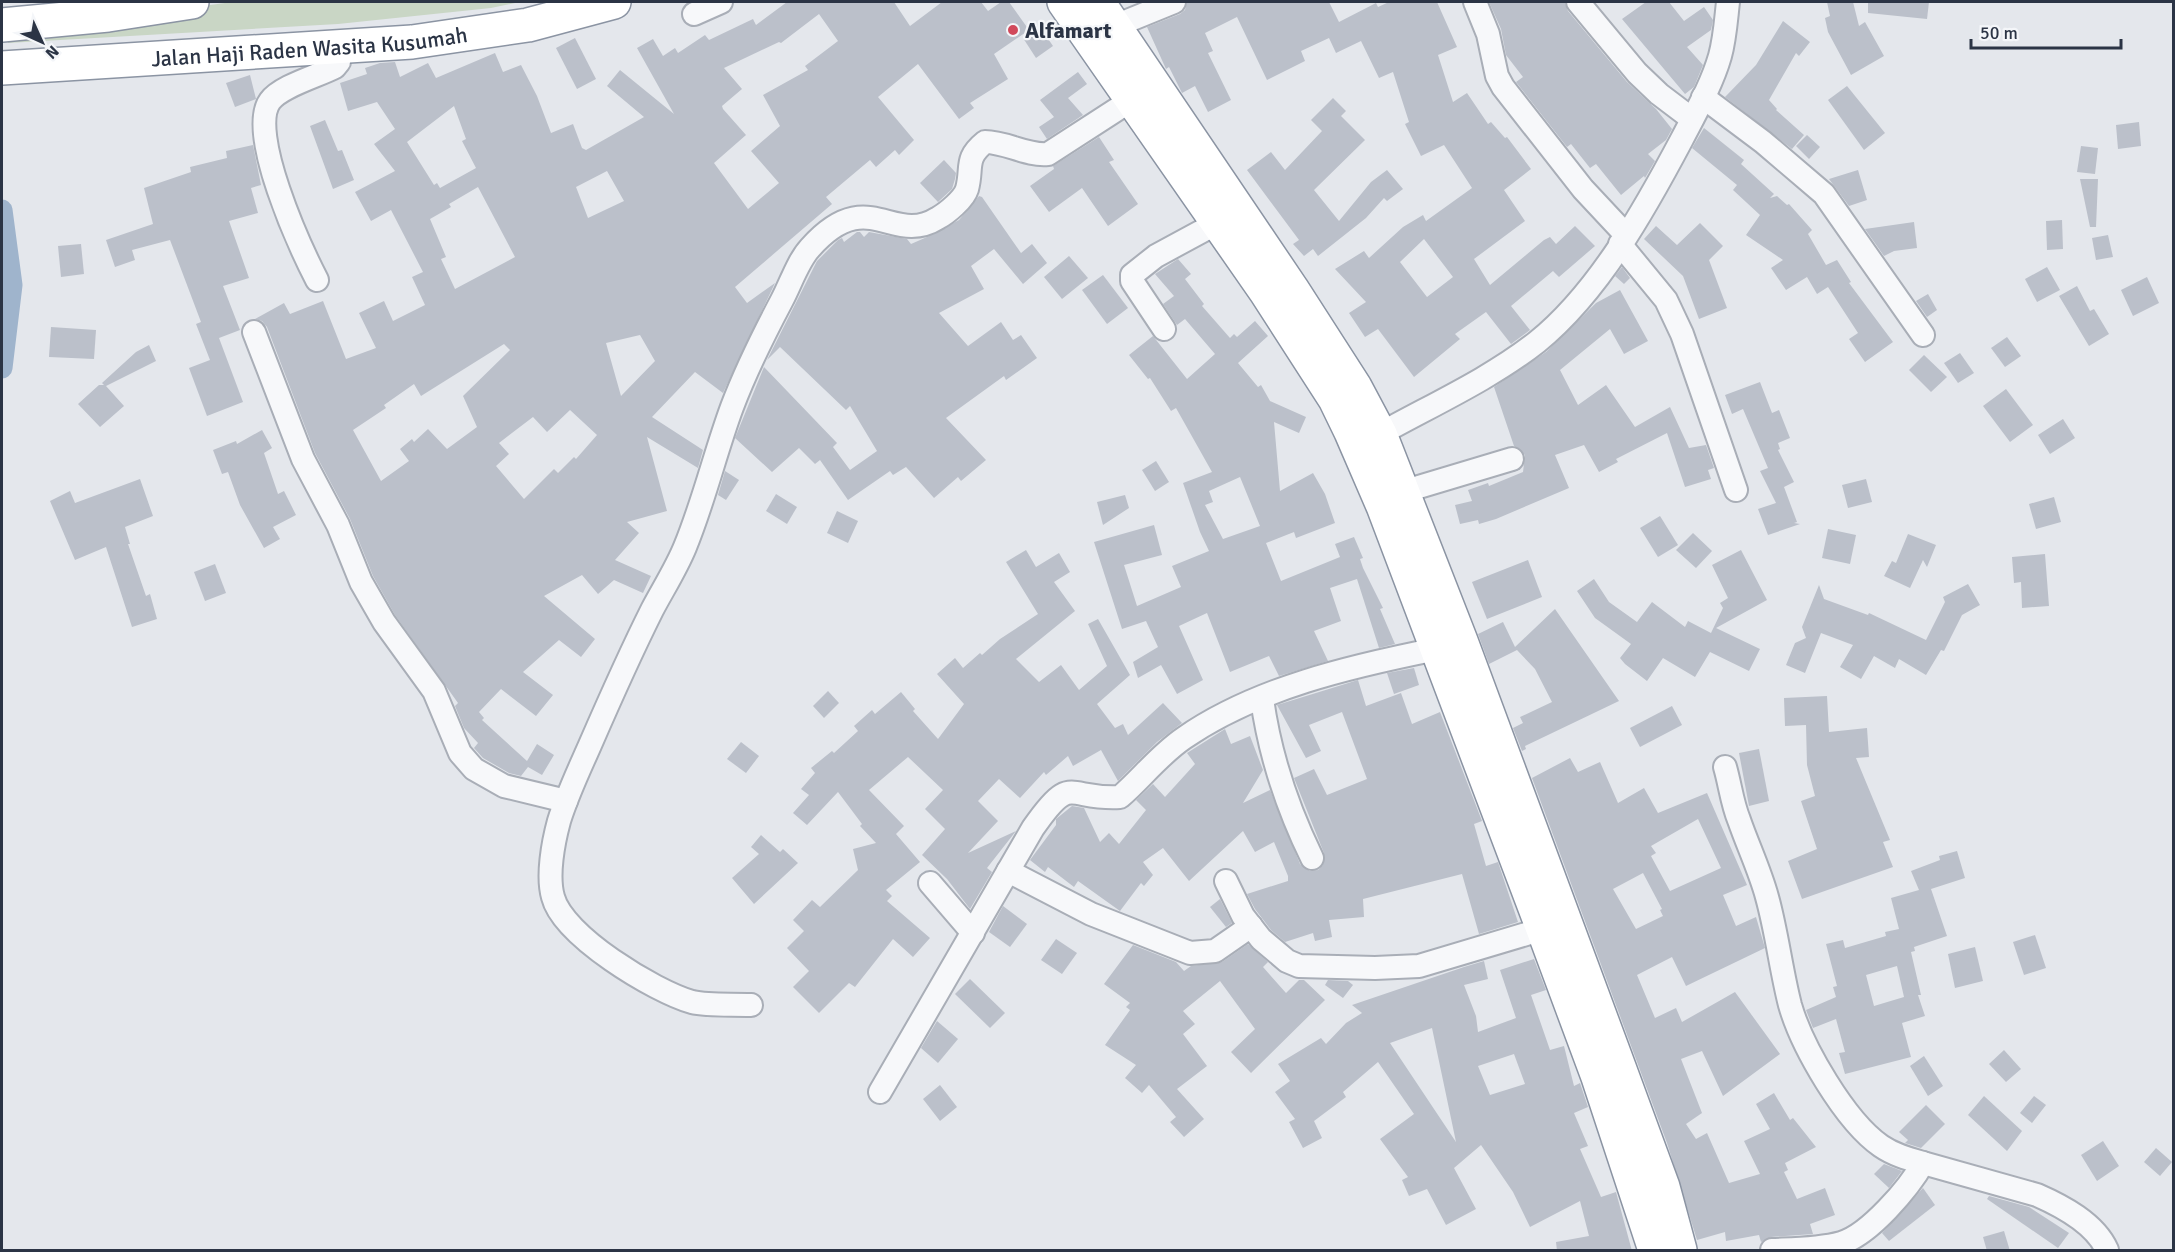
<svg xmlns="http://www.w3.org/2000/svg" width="2175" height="1252" font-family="Signika,sans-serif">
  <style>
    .green { fill: #c9d6c5 }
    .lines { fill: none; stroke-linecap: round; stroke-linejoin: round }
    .canal { stroke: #9fb4cc; stroke-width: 21 }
    .building { fill: #bbc0ca; fill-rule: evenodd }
    .street-casing { stroke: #a9aeb7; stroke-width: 26 }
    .highway-casing { stroke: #8b94a3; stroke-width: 36 }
    .street { stroke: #f7f8fa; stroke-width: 22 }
    .highway { stroke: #fff; stroke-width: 33 }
    .poi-dot { fill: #d1495b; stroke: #f4f6f9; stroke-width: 2 }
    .labels { text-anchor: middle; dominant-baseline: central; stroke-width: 4.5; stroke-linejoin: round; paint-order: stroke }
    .poi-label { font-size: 22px; font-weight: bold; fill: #2b3445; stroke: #f4f6f9; text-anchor: start }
    .street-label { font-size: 22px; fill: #2b3445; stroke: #f4f6f9 }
  </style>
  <rect width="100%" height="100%" fill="#e4e7ec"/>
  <polygon class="green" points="232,2 520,2 491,8 338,24 8,43 7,33"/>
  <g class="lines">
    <polyline class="canal" points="2,210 12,285 2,368"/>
  </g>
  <g class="building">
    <path d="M787 2H894L910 26 942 2H981L988 11 1001 2H1009L1029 30 994 54 1008 79 970 103 974 108 959 119 918 64 878 97 914 140 899 155 895 150 876 167 870 160 826 197 832 204 735 287 747 303 775 283 723 393 695 372 652 417 703 450 698 468 647 437 667 511 627 522 639 533 615 560 651 576 643 593 614 580 598 594 582 575 544 596 595 639 581 657 559 640 523 672 553 695 536 716 501 689 479 712 484 718 482 720 527 761 537 744 554 755 542 775 528 767 521 776 509 773 483 758 474 748 478 743 464 728 455 706 458 703 395 615 373 576 350 519 315 453 267 327 262 321 255 319 284 303 290 314 323 301 346 359 376 348 359 313 384 301 393 321 425 305 412 277 423 272 391 210 371 221 355 192 395 171 374 144 395 129 377 102 348 111 340 83 367 74 365 68 380 63 395 62 400 77 428 63 436 78 495 53 503 72 521 65 537 96 551 133 573 124 582 148 586 150 644 117 607 86 620 70 674 114 637 48 653 39 663 56 675 48 678 53 705 35 709 40 753 19 756 25ZM819 14 838 41 805 66 808 70 763 95 780 126 751 151 779 183 748 209 714 163 746 135 723 109 722 106 742 89 724 68 779 42 781 43ZM454 106 466 139 462 141 476 168 440 188 437 183 434 185 407 142ZM607 171 624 201 588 218 576 187ZM478 187 515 257 455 289 441 259 446 257 430 219 451 207 449 204ZM640 335 655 361 621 396 606 343ZM504 344 510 350 463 396 477 427 447 449 428 429 414 442 412 439 400 449 409 461 381 481 353 430 386 408 384 405 414 384 421 396ZM570 410 597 435 576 459 574 457 558 473 554 469 524 499 496 466 509 454 499 443 533 417 547 432Z"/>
    <path d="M1187 2H1329L1339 22 1376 3 1378 7 1389 2H1437L1457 47 1438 55 1453 102 1467 93 1488 124 1491 122 1505 138 1507 137 1531 169 1504 190 1525 221 1474 259 1490 285 1544 240 1550 237 1556 244 1575 226 1595 246 1559 277 1553 271 1511 306 1530 330 1511 344 1486 312 1455 334 1460 339 1414 377 1378 329 1365 337 1349 313 1366 302 1335 269 1364 251 1369 258 1403 227 1423 215 1426 221 1472 188 1444 145 1421 156 1405 124 1409 122 1393 72 1379 78 1361 41 1336 53 1329 38 1301 51 1305 61 1267 80 1237 17 1205 33 1213 51 1208 53 1231 100 1208 112 1195 86 1182 93 1169 67 1166 69 1147 27 1180 14 1185 10ZM1424 239 1453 277 1427 297 1400 262Z"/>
    <polygon points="1489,2 1565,2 1568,11 1627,82 1656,109 1672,129 1666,140 1648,154 1655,161 1645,178 1644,176 1621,195 1596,164 1590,168 1571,144 1567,147 1516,82 1523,77 1506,55 1501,29"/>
    <polygon points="1646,2 1669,2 1684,21 1704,7 1713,20 1711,30 1687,47 1703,65 1694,87 1685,94 1622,19"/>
    <polygon points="1827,2 1853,2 1859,26 1865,22 1884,56 1851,75 1828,32 1825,18 1830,16"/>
    <polygon points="1868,2 1929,2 1927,19 1868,13"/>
    <polygon points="1783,21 1810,42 1799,56 1796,53 1769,100 1777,109 1776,110 1804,135 1792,149 1725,97 1756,65"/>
    <polygon points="1040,27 1053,46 1036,58 1023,38"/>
    <polygon points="575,38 596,79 577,89 556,48"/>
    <polygon points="1078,72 1087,84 1068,98 1083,115 1047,139 1039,127 1054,117 1040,100"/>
    <polygon points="250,75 256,99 235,107 226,83"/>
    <polygon points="1847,86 1885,133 1864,150 1828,100"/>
    <polygon points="1333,98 1346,111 1341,116 1365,140 1314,190 1339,221 1371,182 1387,170 1403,189 1387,201 1384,198 1366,218 1318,256 1313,249 1304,256 1293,244 1299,240 1247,170 1271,152 1285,170 1322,131 1311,120"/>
    <polygon points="325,120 338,151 342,150 354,180 333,189 310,126"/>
    <polygon points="2139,122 2141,146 2118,149 2116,125"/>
    <polygon points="1704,128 1744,160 1741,164 1774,194 1770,198 1777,196 1787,205 1789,204 1812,230 1808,234 1826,265 1837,260 1851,282 1849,283 1893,342 1865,362 1849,339 1858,333 1828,287 1817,294 1807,277 1786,290 1771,268 1783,260 1746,235 1760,215 1733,190 1737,185 1692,148"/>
    <polygon points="1807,135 1820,147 1809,159 1796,146"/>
    <polygon points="1099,137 1114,160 1109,162 1138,204 1108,226 1082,188 1049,212 1030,186 1054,169 1053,166"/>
    <polygon points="253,145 261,185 251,188 258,213 229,221 249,278 223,286 240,330 219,338 243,402 207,416 189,368 210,360 196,324 201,322 170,240 132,250 135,260 115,267 106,240 153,224 144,188 191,172 190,167 227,158 226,151"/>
    <polygon points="2081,146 2098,148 2095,174 2077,172"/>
    <polygon points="944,160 956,173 955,179 952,189 938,202 920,183"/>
    <polygon points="1858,170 1867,200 1849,206 1829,179"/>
    <polygon points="2080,179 2098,179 2096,227 2090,227"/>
    <polygon points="979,196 982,197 1021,253 1032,244 1047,263 1023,284 994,249 971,266 984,289 939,313 968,346 1001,322 1013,340 1021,335 1037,358 1006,380 1004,376 946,418 986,460 961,481 958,477 934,498 906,467 893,475 890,471 848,500 820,460 815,464 799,448 772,472 735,438 764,367 837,443 833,447 850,470 877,451 850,406 846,410 780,347 767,360 817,261 838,240 842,238 844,242 857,232 860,232 864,237 869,232 907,239 911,244 927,237 959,220"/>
    <polygon points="2062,220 2063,249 2047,250 2046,221"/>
    <polygon points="1914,222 1917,248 1894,251 1884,256 1865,229"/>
    <polygon points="1700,223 1723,246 1709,260 1727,308 1699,319 1683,276 1644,239 1656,226 1677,245"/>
    <polygon points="2108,235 2113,257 2096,260 2092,238"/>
    <polygon points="81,244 84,274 61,277 58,246"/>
    <polygon points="1069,256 1088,278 1062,299 1044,277"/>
    <path d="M1178 259 1191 274 1185 279 1204 304 1202 306 1230 338 1234 334 1237 337 1255 321 1268 336 1238 363 1258 387 1261 385 1270 401 1306 417 1299 433 1274 422 1280 491 1313 473 1325 494 1335 523 1296 538 1294 532 1266 543 1281 581 1340 557 1335 544 1354 537 1363 558 1360 559 1363 568 1383 608 1380 609 1395 644 1379 648 1357 579 1330 588 1341 621 1314 631 1328 661 1279 676 1269 656 1230 672 1207 613 1179 626 1203 680 1177 694 1161 665 1138 678 1133 662 1158 647 1146 621 1122 629 1094 542 1154 525 1162 555 1124 565 1137 606 1181 587 1172 566 1209 551 1200 532 1183 483 1212 472 1176 408 1171 411 1150 378 1148 379 1129 355 1153 336 1187 379 1215 354 1185 319 1177 325 1163 304 1174 296 1155 274ZM1240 477 1260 526 1223 539 1205 505 1213 502 1209 491Z"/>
    <polygon points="1622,267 1630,278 1624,284 1615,276"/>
    <polygon points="2047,267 2060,290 2037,302 2025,279"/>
    <polygon points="1103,275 1128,308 1107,324 1082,290"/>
    <polygon points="2147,277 2159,303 2133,316 2121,290"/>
    <polygon points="2077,286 2090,311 2094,309 2109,334 2089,346 2059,296"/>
    <polygon points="1620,290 1648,341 1624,354 1610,329 1560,370 1578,405 1606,385 1635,427 1670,407 1689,448 1706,445 1714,468 1708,470 1711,479 1685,487 1667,433 1616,459 1618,462 1599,472 1584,445 1555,455 1569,488 1496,519 1479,524 1478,520 1460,524 1455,505 1472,501 1468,490 1488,483 1489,486 1523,472 1525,455 1514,446 1494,387 1546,352 1596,303"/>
    <polygon points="1928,294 1937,310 1927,317 1916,301"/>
    <polygon points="51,327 96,330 94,359 49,357"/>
    <polygon points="2007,337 2021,356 2005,367 1991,348"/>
    <polygon points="149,345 156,361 106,386 124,406 100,427 78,404 99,385 104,385 102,383 136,352"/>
    <polygon points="1960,353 1974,373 1958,383 1944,363"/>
    <polygon points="1924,355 1947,377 1931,392 1909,370"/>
    <polygon points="1760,382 1772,413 1779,410 1790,438 1778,443 1780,449 1778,450 1794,482 1784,487 1797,522 1794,523 1800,524 1768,535 1758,509 1776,503 1760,471 1768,468 1743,409 1732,414 1725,395"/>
    <polygon points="2006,389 2033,425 2010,442 1983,406"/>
    <polygon points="2063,419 2075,438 2050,454 2038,435"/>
    <polygon points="262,430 272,448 264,453 278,494 284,491 296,515 273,527 280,539 264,548 240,505 228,472 222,474 213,450 236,441 237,444"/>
    <polygon points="1156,461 1169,482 1155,491 1142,470"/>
    <polygon points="725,471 739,480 726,500 718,495"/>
    <polygon points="140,479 153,516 125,527 130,544 128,544 146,596 150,594 157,619 132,627 106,547 75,560 50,501 70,491 75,503"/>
    <polygon points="1866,479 1872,502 1848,508 1842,485"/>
    <polygon points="776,494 797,507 787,524 766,511"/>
    <polygon points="1125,495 1129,508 1103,525 1097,502"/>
    <polygon points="2054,497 2061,522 2036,529 2029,504"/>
    <polygon points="837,511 858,521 848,543 827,533"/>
    <polygon points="1660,516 1678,545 1658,557 1640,528"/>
    <polygon points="1828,529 1856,535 1850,564 1822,558"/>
    <polygon points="1693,533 1712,551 1696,568 1676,550"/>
    <polygon points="1908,534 1936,545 1927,567 1923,560 1910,588 1884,576 1892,561 1896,563"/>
    <polygon points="1026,550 1036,567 1059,553 1070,572 1054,582 1075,611 1016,659 1039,682 1061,665 1079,690 1107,666 1088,624 1098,619 1130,675 1097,704 1115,728 1123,724 1128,735 1163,703 1182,723 1157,742 1118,781 1101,750 1073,766 1068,756 1046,775 1044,772 1020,798 999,779 978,801 998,821 968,853 1016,831 987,868 992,872 970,909 947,879 922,855 945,829 925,809 943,790 908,757 869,790 904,826 896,834 920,862 886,890 892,896 887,901 930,938 913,957 893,939 855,987 849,983 819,1013 793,987 809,971 787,948 804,931 793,920 812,900 820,907 858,870 853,849 876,843 860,826 862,824 838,792 807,825 793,813 809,795 801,789 815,773 811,768 832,751 834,753 858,731 854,726 872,710 875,714 901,692 915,709 913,711 938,739 964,704 937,674 955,658 963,668 980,653 982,655 1000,639 1038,614 1006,562"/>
    <polygon points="1741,550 1767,600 1716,628 1760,649 1749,671 1710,652 1695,677 1663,658 1647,681 1625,664 1620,658 1631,644 1595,618 1577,591 1594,579 1609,602 1637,622 1652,602 1685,627 1688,621 1711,633 1723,608 1720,603 1728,598 1712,565"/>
    <polygon points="2045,554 2049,606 2022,608 2021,582 2014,583 2012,557"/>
    <polygon points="1528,560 1542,597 1487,619 1472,582"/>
    <polygon points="215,564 226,593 205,601 194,572"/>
    <polygon points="1968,584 1980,605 1962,615 1944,651 1941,650 1926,675 1899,659 1895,668 1874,656 1861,679 1840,667 1853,645 1821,633 1805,673 1786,665 1795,643 1806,638 1802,627 1819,585 1824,599 1868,615 1869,613 1926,640 1945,602 1943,597"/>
    <polygon points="1555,609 1619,701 1525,746 1526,749 1522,751 1513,728 1523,723 1520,717 1552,702 1535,669 1517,650 1489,664 1478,634 1503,622 1515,647"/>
    <polygon points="1414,668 1419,685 1394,694 1387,673"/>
    <polygon points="1358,680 1366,706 1401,693 1412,724 1440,712 1482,821 1474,824 1486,866 1498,862 1518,922 1479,934 1462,874 1363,899 1364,917 1329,920 1332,937 1315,941 1313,933 1285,942 1271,930 1255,909 1247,894 1288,881 1288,876 1274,842 1255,852 1243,831 1189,881 1163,848 1143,862 1153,875 1144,886 1141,883 1120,911 1078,881 1074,887 1048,867 1045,872 1030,860 1056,825 1056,819 1072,806 1084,808 1100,842 1109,833 1119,844 1146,810 1136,800 1153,784 1165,797 1195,764 1187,753 1225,729 1231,744 1250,736 1263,770 1243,803 1270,790 1300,864 1310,871 1318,870 1323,865 1324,853 1294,778 1314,769 1327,795 1367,779 1342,712 1309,725 1321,751 1306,758 1277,705"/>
    <polygon points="828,691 839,703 824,718 813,706"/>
    <polygon points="1827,696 1829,732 1867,728 1869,757 1856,758 1890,840 1883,842 1893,867 1802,899 1788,861 1817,849 1801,801 1815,796 1807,765 1806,725 1785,726 1784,698"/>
    <polygon points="1672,706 1682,725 1640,747 1630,728"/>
    <polygon points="741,742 759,756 746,773 727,759"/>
    <polygon points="1759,749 1769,801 1749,806 1739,753"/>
    <path d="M1570 758 1578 772 1600 762 1618 803 1644 788 1658 813 1707 793 1747 885 1723 895 1736 926 1756 917 1765 948 1686 986 1672 957 1637 975 1655 1018 1676 1008 1682 1022 1735 992 1780 1054 1723 1096 1702 1051 1681 1059 1702 1113 1686 1124 1696 1139 1707 1133 1729 1183 1760 1174 1744 1141 1770 1129 1756 1104 1774 1093 1790 1120 1793 1118 1816 1147 1785 1163 1788 1170 1784 1172 1797 1199 1825 1188 1835 1215 1810 1224 1813 1234 1771 1237 1761 1242 1759 1235 1726 1241 1725 1232 1697 1240 1667 1143 1532 778ZM1698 819 1721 868 1670 891 1651 856 1656 853 1651 846ZM1643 873 1662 909 1660 910 1663 916 1636 929 1613 889Z"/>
    <polygon points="761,835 780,852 783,849 798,863 754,904 732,878 759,854 751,847"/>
    <path d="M1957 851 1965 878 1931 889 1947 936 1914 947 1915 951 1911 952 1921 995H1918L1925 1016 1902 1023 1911 1057 1845 1074 1839 1053 1845 1052 1836 1019 1813 1028 1806 1010 1836 997 1833 987 1837 986 1826 944 1843 940 1845 948 1886 936 1885 932 1899 929 1891 898 1919 890 1911 871 1940 860 1939 856ZM1897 966 1904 997 1874 1006 1866 975Z"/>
    <polygon points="1220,899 1232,923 1226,927 1210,907"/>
    <polygon points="1003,906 1027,924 1010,947 989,932"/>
    <polygon points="2035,935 2046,968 2024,975 2013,942"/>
    <polygon points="1056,939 1077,953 1062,974 1041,960"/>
    <polygon points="1248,944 1268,962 1263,967 1286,993 1299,980 1304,980 1325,1000 1251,1073 1231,1052 1255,1029 1220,981 1183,1011 1195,1024 1183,1034 1207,1066 1177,1089 1204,1119 1184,1137 1170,1122 1176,1117 1149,1085 1142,1093 1125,1078 1136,1065 1105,1045 1130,1010 1126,1007 1130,1003 1104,984 1133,945 1176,962 1184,971 1191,966 1222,962"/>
    <polygon points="1975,947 1983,981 1955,988 1948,954"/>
    <path d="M1534 959 1546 990 1531 995 1550 1050 1564 1046 1574 1086 1580 1083 1588 1107 1574 1113 1588 1146 1580 1149 1601 1197 1616 1192 1632 1251H1557L1556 1242 1589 1236 1580 1201 1530 1227 1513 1192 1481 1145 1454 1168 1476 1209 1446 1225 1427 1189 1409 1196 1402 1180 1408 1177 1380 1139 1414 1114 1378 1062 1343 1092 1346 1097 1314 1121 1322 1138 1303 1148 1289 1122 1295 1119 1275 1092 1290 1081 1278 1064 1321 1038 1326 1044 1346 1023 1362 1013 1352 1005 1464 967 1484 961 1488 979 1464 985 1476 1016 1478 1032 1516 1018 1500 970ZM1432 1028 1456 1142 1390 1043ZM1514 1054 1525 1084 1490 1095 1478 1066Z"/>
    <polygon points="970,979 1005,1013 990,1028 955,994"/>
    <polygon points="1328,980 1348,981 1353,985 1343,998 1325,985"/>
    <polygon points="937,1021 958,1039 938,1063 921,1048"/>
    <polygon points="2004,1050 2021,1069 2006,1082 1989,1064"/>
    <polygon points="1924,1056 1943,1086 1928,1096 1910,1066"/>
    <polygon points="940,1085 957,1107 940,1121 923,1099"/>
    <polygon points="1984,1096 2022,1131 2007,1151 1968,1115"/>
    <polygon points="2034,1096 2046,1105 2032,1123 2020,1113"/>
    <polygon points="1926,1105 1945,1124 1921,1148 1905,1143 1908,1140 1899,1132"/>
    <polygon points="2103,1141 2119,1166 2097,1181 2081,1155"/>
    <polygon points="2156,1148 2172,1162 2160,1176 2144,1162"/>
    <polygon points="1884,1164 1902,1171 1889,1188 1874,1174"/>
    <polygon points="1923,1188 1935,1205 1889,1241 1882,1233"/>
    <polygon points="1989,1196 2029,1207 2069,1233 2058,1248 1987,1199"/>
    <polygon points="2004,1231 2010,1251 1987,1251 1983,1237"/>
  </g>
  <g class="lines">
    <defs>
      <g id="street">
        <polyline points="1475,2 1488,34 1497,76 1503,87 1583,189 1626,235"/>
        <polyline points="1578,2 1637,73 1659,94 1692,119"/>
        <polyline points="694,14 721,2"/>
        <polyline points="1115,26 1174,2"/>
        <polyline points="1703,97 1763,142 1824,194 1923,335"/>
        <polyline points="1620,244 1666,300 1682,334 1736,490"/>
        <path d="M317 280C300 247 247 132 270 101 281 86 318 76 335 67L339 62V46"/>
        <polyline points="1164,329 1132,281 1132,275 1156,256 1217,223"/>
        <polyline points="254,332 303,459 338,525 361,582 384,622 434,691 460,753 474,769 504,786 566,801"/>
        <path d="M1380 434C1432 405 1490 379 1537 342 1599 292 1646 207 1682 139 1696 112 1712 84 1720 56 1725 38 1726 19 1728 2"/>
        <polyline points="1402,492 1512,459"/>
        <path d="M1262 699C1270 756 1287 807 1312 858"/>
        <path d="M1725 767C1730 784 1732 803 1739 820 1748 846 1760 871 1767 897 1777 933 1781 970 1790 1005 1802 1047 1845 1121 1881 1146 1894 1155 1909 1159 1923 1163"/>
        <polyline points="1008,871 1091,914 1190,953 1215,951 1251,926"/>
        <polyline points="1226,881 1243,916 1261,939 1287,961 1299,966 1375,968 1419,966 1543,929"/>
        <polyline points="930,883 973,933"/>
        <path d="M751 1005C732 1004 709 1006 692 1002 654 991 563 936 553 897 547 876 553 843 559 821 567 795 579 770 590 745 610 699 630 654 652 610 663 589 676 569 685 547 704 501 715 453 732 407 746 370 764 334 782 300 791 283 798 261 810 248 868 183 892 247 938 218 947 213 964 199 967 189 973 167 964 159 985 142 1007 142 1026 156 1048 154L1133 99"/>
        <path d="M880 1092 1033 828C1072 772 1066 800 1120 797 1142 778 1159 755 1184 738 1256 688 1352 666 1437 649"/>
        <path d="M1772 1250C1794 1249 1819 1249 1841 1243 1869 1235 1909 1188 1923 1163L2037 1195C2062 1206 2095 1223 2107 1250"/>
      </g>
      <g id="highway">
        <polyline points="1064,2 1266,292 1335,399 1351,432 1383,506 1543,929 1598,1077 1655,1250"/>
        <polyline points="1098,2 1292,289 1355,387 1380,434 1461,641 1619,1067 1663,1187 1680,1250"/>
        <polyline points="2,25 108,15 192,2"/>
        <path id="s1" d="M2 68 412 42 528 25 614 2"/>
      </g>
    </defs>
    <use href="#street" class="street-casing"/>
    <use href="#highway" class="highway-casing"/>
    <use href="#street" class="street"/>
    <use href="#highway" class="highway"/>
  </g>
  <circle class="poi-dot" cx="1013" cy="30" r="6"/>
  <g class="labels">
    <g class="poi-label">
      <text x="1025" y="30">Alfamart</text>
    </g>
    <g class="street-label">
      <text stroke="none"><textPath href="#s1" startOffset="308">Jalan Haji Raden Wasita Kusumah</textPath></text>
    </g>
  </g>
  <rect width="2175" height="1252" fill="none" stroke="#2b3445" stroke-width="6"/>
  <g transform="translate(42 42) rotate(135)" stroke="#f4f6f9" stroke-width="4.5" paint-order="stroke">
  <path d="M0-4.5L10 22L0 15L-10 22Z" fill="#2b3445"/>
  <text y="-9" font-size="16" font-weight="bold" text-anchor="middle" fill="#2b3445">N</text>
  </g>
  <path d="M1971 39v9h150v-9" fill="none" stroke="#2b3445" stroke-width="3"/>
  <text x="1980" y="39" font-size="18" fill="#2b3445" stroke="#f4f6f9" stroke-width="4.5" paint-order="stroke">50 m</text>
</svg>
